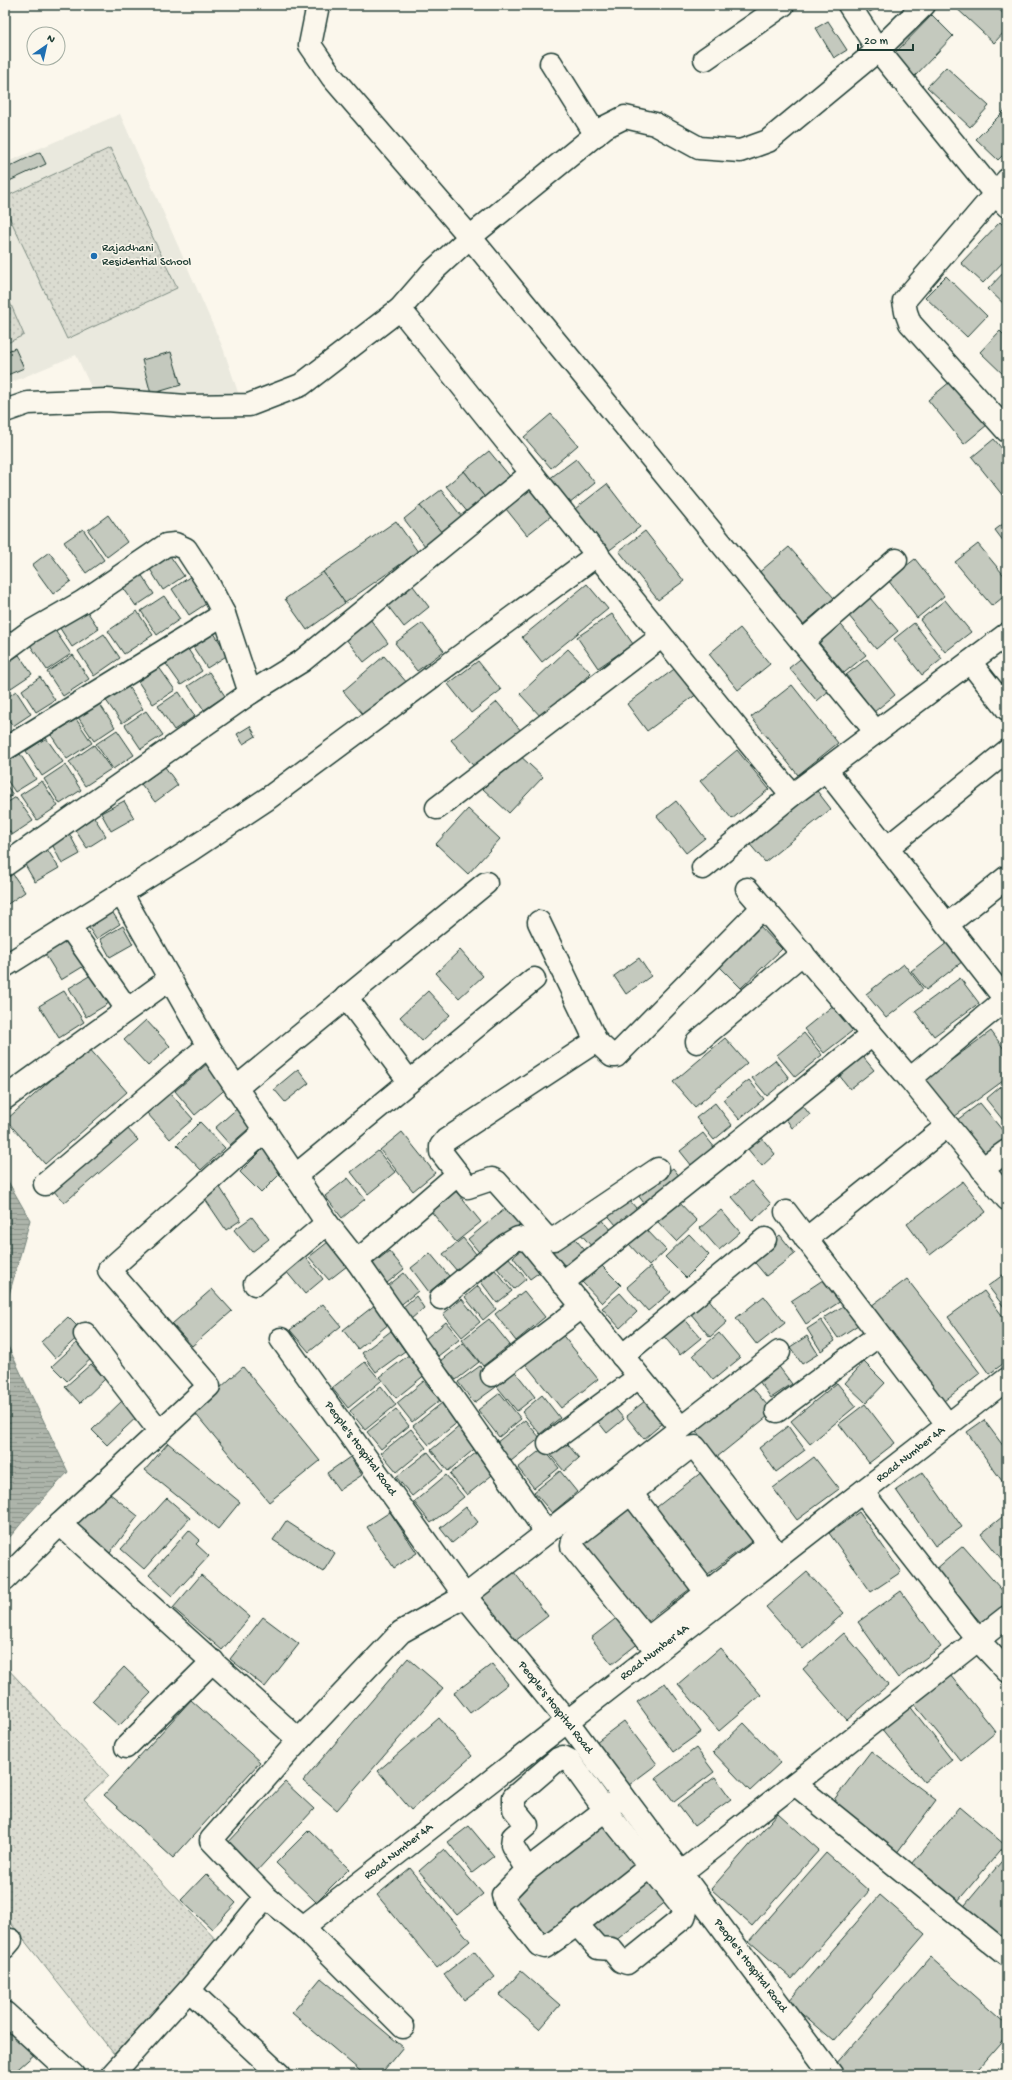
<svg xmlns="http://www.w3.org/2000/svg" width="1012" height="2080" font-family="'Gochi Hand',sans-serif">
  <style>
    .built { fill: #eae9de }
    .grass { fill: url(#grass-dots); stroke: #7d8c82 }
    .water { fill: url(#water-rules); stroke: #74847b }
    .building { fill: #c4c9be; stroke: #1f3d34 }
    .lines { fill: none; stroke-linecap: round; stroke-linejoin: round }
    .street-casing { stroke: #1f3d34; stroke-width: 25 }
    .street { stroke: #fbf7ec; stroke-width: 22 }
    .poi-dot { fill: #1f6fb2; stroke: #fbf7ec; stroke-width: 1.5 }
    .labels { text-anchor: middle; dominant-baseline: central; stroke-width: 3; stroke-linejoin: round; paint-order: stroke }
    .poi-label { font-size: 12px; fill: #1f3d34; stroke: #fbf7ec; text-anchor: start }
    .street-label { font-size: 12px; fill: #1f3d34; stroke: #fbf7ec }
  </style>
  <defs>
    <pattern id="grass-dots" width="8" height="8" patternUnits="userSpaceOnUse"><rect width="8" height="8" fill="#dbdcd1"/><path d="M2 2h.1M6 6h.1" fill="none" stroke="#bcbeb4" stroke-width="1.8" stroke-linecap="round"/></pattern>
    <pattern id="water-rules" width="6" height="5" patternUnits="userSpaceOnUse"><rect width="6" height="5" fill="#adb4aa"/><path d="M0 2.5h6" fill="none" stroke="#8c948b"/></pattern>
  </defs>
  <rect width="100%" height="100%" fill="#fbf7ec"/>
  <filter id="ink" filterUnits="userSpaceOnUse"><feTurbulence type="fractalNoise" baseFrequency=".025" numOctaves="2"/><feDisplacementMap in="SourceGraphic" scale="8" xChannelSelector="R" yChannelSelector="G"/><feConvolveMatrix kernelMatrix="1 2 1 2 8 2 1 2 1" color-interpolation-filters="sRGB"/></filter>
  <g filter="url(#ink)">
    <polygon class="built" points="120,114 223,348 240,398 96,398 76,355 5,385 5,163"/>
    <g class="grass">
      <polygon points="110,148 177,288 67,339 5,208 5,197"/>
      <polygon points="5,291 24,335 5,344"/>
      <polygon points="5,1666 109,1776 84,1799 219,1943 114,2054 5,1916"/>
    </g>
    <g class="water">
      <polygon points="5,1176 30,1220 5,1309"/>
      <polygon points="5,1340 68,1472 28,1515 5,1543"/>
    </g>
    <g class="building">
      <polygon points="867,5 882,5 870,12"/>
      <polygon points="953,5 994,5 1007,17 1007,29 994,43"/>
      <polygon points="932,15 953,36 915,76 893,55"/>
      <polygon points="828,21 847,50 834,58 816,28"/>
      <polygon points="946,67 989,106 970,127 927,87"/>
      <polygon points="1007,108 1007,151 998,160 976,139"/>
      <polygon points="40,152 46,164 5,183 5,169"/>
      <polygon points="1000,222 1007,229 1007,258 983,283 961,263"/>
      <polygon points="1007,269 1007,307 988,289"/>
      <polygon points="946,276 987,316 967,337 925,297"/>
      <polygon points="1000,331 1007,338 1007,378 980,352"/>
      <polygon points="15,348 24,368 5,376 5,352"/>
      <polygon points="171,352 181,385 151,394 142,360"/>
      <polygon points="951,381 987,425 964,444 928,400"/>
      <polygon points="551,414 578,445 551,468 524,437"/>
      <polygon points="994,439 1007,455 1007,501 972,457"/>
      <polygon points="489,451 512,479 487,500 464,471"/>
      <polygon points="576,459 595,483 569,504 549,479"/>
      <polygon points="464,471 487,500 469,514 446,486"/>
      <polygon points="607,484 640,527 603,555 571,512"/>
      <polygon points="441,490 462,517 442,533 420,506"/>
      <polygon points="530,490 551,516 527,535 506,509"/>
      <polygon points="420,506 442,533 425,546 404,519"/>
      <polygon points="108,515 127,542 107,557 88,530"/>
      <polygon points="396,521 418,552 345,603 323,572"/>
      <polygon points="1007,521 1007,546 995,530"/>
      <polygon points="83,529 104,560 86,573 64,542"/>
      <polygon points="645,531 684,581 658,600 619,551"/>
      <polygon points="978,544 1007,579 1007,594 992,606 955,562"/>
      <polygon points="789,547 834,598 801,626 756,575"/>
      <polygon points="49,552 71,581 53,594 32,565"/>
      <polygon points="168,553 184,576 163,590 148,566"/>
      <polygon points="915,559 944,596 917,618 888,580"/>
      <polygon points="139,571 154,594 136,606 120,583"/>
      <polygon points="323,572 345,603 307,630 285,599"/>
      <polygon points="194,574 212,600 189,615 172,589"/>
      <polygon points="410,582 429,607 404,627 384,601"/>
      <polygon points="587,584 608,609 542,662 522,637"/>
      <polygon points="164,596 180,619 157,635 141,611"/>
      <polygon points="870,598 898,631 876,649 849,616"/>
      <polygon points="945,600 971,632 945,652 920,620"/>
      <polygon points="82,604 99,629 72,647 56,622"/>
      <polygon points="137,611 153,635 124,654 108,631"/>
      <polygon points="612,614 633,644 598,668 577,637"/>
      <polygon points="367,615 388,643 364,662 342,634"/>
      <polygon points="838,621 866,655 844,673 816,639"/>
      <polygon points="422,623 444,651 417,671 395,643"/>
      <polygon points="914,623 942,659 922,675 894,639"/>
      <polygon points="52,626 71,654 47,670 28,642"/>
      <polygon points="740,628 770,664 738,690 709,654"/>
      <polygon points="212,630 228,655 207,668 191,644"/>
      <polygon points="104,634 120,658 94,676 78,651"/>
      <polygon points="186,646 202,671 181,685 164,661"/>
      <polygon points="568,649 591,673 542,718 520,694"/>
      <polygon points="19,655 32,674 11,688 5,679 5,664"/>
      <polygon points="73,655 89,679 63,696 47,672"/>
      <polygon points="384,656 408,684 367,719 343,691"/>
      <polygon points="804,656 831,689 817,701 789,668"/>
      <polygon points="867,659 895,695 874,712 846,675"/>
      <polygon points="478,661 501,690 471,713 448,684"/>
      <polygon points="681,664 701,691 647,731 627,704"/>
      <polygon points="158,666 175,690 153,704 137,680"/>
      <polygon points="209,672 225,696 204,710 188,686"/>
      <polygon points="40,677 55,700 36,712 22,690"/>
      <polygon points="127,685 143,709 122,723 105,699"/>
      <polygon points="792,685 838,743 798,775 751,717"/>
      <polygon points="16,691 31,714 13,726 5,715 5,699"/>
      <polygon points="179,692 195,716 174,730 158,706"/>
      <polygon points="497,702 522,732 477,770 451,740"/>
      <polygon points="99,703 115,727 94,741 78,717"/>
      <polygon points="146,711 163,735 141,749 125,725"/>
      <polygon points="76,719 92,743 67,759 51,735"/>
      <polygon points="250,726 256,736 243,744 237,734"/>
      <polygon points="117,730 134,755 113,769 96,744"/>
      <polygon points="46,738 63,762 42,776 26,751"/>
      <polygon points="94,745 111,769 85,786 69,762"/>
      <polygon points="737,750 769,789 732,819 700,781"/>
      <polygon points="517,753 543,777 509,813 483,789"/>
      <polygon points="20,754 36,779 15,792 5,777 5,764"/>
      <polygon points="65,765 81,790 60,804 44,779"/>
      <polygon points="165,767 178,785 155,802 141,784"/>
      <polygon points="42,781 58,806 37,820 20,795"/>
      <polygon points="5,783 13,795 5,800"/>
      <polygon points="814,787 831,809 765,862 747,841"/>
      <polygon points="16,797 33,821 12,835 5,825 5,804"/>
      <polygon points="124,801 134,818 111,831 101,813"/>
      <polygon points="676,801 705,838 686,853 657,816"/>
      <polygon points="468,809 500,839 468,874 436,844"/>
      <polygon points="94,817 106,836 87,848 75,830"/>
      <polygon points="69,833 80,854 62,864 51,842"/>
      <polygon points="47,849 59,868 35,882 24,863"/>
      <polygon points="12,873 25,892 5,906 5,878"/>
      <polygon points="111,910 120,924 96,939 87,925"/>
      <polygon points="756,922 782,949 741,988 715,962"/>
      <polygon points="123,926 133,944 110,957 100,939"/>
      <polygon points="72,937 89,963 61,980 45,954"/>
      <polygon points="948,942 963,961 926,990 911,971"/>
      <polygon points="460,950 483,976 459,998 436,973"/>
      <polygon points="639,958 651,976 626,994 614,976"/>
      <polygon points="904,964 923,989 886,1018 866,994"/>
      <polygon points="96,972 114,1000 86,1017 69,988"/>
      <polygon points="960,978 979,1003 934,1036 915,1011"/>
      <polygon points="64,991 84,1022 59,1038 39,1006"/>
      <polygon points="428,991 450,1015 422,1041 400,1017"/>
      <polygon points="835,1004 856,1028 824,1053 804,1029"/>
      <polygon points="146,1020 170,1046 148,1066 124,1040"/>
      <polygon points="991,1031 1007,1053 1007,1078 947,1122 919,1084"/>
      <polygon points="804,1033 822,1055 795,1077 777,1055"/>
      <polygon points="725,1038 747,1063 695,1107 673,1082"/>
      <polygon points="88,1047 127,1092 45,1164 6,1120"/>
      <polygon points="858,1051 874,1070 850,1089 835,1070"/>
      <polygon points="775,1060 789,1078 767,1096 752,1078"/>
      <polygon points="208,1063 228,1087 195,1115 175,1091"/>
      <polygon points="298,1069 309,1083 285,1102 274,1089"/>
      <polygon points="749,1080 764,1099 739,1119 723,1100"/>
      <polygon points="1007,1081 1007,1125 986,1099"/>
      <polygon points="170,1093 193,1119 170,1139 147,1113"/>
      <polygon points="800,1102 810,1115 792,1128 783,1114"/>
      <polygon points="715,1103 732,1125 714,1140 696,1118"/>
      <polygon points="980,1103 1007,1136 1007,1146 984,1163 953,1123"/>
      <polygon points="241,1105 256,1122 230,1145 215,1128"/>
      <polygon points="200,1122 225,1148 201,1170 177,1145"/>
      <polygon points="126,1127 138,1140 64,1203 53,1190"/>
      <polygon points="402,1132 435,1173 413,1191 380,1150"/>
      <polygon points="703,1133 715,1148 692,1166 680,1151"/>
      <polygon points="761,1137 775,1154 762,1166 747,1148"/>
      <polygon points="265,1147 286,1168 261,1193 240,1172"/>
      <polygon points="378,1151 395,1172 368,1194 351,1172"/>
      <polygon points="673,1168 684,1182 649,1210 638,1195"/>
      <polygon points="348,1178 365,1199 342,1218 325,1196"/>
      <polygon points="751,1181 771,1204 753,1221 732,1197"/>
      <polygon points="963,1181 986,1212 930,1255 907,1224"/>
      <polygon points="219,1186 241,1220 226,1230 203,1196"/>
      <polygon points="455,1190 481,1222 456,1242 430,1210"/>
      <polygon points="626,1196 641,1214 621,1231 606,1213"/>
      <polygon points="678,1201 697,1221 676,1241 657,1221"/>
      <polygon points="506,1208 521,1226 483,1257 468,1239"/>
      <polygon points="721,1210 740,1232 719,1250 700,1228"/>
      <polygon points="598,1215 614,1233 594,1249 578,1231"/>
      <polygon points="252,1217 269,1239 252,1252 234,1230"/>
      <polygon points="646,1229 666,1250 649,1266 629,1244"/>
      <polygon points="571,1234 588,1254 567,1271 550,1249"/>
      <polygon points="689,1234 709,1255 686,1278 665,1257"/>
      <polygon points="780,1235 795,1254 766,1276 751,1258"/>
      <polygon points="463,1238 481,1260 461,1276 443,1254"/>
      <polygon points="328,1242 347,1266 329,1280 309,1257"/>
      <polygon points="527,1246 545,1268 530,1279 513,1257"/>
      <polygon points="389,1251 404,1269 381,1288 366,1269"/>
      <polygon points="430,1253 449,1276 429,1292 411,1268"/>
      <polygon points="304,1255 323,1279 305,1294 285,1270"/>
      <polygon points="509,1258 526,1279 514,1289 497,1268"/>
      <polygon points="600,1264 621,1285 602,1303 582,1282"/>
      <polygon points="650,1267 671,1292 648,1311 627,1287"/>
      <polygon points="495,1270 512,1291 497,1303 481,1282"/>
      <polygon points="1007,1272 1007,1311 988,1286"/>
      <polygon points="404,1273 418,1291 398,1307 384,1289"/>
      <polygon points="826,1278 841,1301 806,1324 791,1301"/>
      <polygon points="907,1279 980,1373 944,1401 871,1306"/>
      <polygon points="478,1286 496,1309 483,1320 465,1297"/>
      <polygon points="212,1289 232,1311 192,1346 172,1324"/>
      <polygon points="524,1291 545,1317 516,1341 495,1314"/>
      <polygon points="984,1291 1007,1322 1007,1361 989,1374 948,1317"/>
      <polygon points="620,1293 637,1312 620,1328 602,1308"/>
      <polygon points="704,1293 727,1322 710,1337 686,1308"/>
      <polygon points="416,1296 424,1308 405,1324 396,1313"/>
      <polygon points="764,1296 785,1323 757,1345 736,1318"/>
      <polygon points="462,1299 480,1322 462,1337 443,1314"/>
      <polygon points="380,1301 395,1319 358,1349 343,1330"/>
      <polygon points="323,1304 341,1326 309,1352 290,1330"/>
      <polygon points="845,1305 858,1325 838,1338 824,1318"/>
      <polygon points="681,1315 701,1338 680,1355 660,1332"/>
      <polygon points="68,1317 83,1332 55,1358 41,1342"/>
      <polygon points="489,1319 510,1345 483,1366 462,1340"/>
      <polygon points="821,1320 835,1341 821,1351 807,1329"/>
      <polygon points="446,1322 460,1339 438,1356 425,1339"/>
      <polygon points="391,1331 405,1351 376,1372 362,1353"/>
      <polygon points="560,1332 598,1379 561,1408 523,1361"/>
      <polygon points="719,1333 740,1358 713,1380 693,1355"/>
      <polygon points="807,1336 818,1354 802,1364 790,1347"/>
      <polygon points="80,1340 94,1356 67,1381 52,1366"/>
      <polygon points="463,1343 479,1362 456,1380 440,1361"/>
      <polygon points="410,1354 426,1374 396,1398 380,1377"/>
      <polygon points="365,1362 381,1381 348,1408 332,1388"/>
      <polygon points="864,1362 885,1383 866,1403 845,1383"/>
      <polygon points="91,1364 105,1379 80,1403 65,1387"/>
      <polygon points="777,1364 792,1384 771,1398 757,1378"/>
      <polygon points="480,1366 496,1387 474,1403 458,1382"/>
      <polygon points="243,1367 320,1461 269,1502 194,1412"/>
      <polygon points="513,1369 535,1397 517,1411 495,1384"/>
      <polygon points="424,1381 440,1400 412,1422 397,1403"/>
      <polygon points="837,1383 856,1406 810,1444 791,1421"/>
      <polygon points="381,1386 396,1405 365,1430 350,1411"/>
      <polygon points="751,1386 773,1412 717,1457 696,1431"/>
      <polygon points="500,1393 521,1419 499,1437 478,1410"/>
      <polygon points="542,1395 560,1418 540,1434 522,1412"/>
      <polygon points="125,1398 140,1414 107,1445 92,1430"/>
      <polygon points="608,1400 624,1419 607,1433 592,1414"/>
      <polygon points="645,1401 663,1423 644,1439 626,1416"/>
      <polygon points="442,1403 458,1422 429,1445 413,1426"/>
      <polygon points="865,1404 895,1443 869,1463 839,1424"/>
      <polygon points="396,1409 409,1426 381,1449 367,1432"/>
      <polygon points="525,1420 540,1438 511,1461 496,1443"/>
      <polygon points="984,1420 1007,1451 1007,1488 967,1432"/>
      <polygon points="461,1425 478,1446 448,1471 431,1450"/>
      <polygon points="788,1426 805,1450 776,1472 759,1448"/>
      <polygon points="411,1429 426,1448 397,1472 381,1453"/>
      <polygon points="564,1440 579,1458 564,1471 548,1452"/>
      <polygon points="168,1443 240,1502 218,1529 145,1470"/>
      <polygon points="543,1448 559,1468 534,1488 518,1468"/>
      <polygon points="478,1451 496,1472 467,1495 450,1474"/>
      <polygon points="428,1452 443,1471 412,1496 396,1477"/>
      <polygon points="350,1457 362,1475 339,1490 327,1473"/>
      <polygon points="814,1457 839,1489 797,1520 773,1488"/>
      <polygon points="707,1468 759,1536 704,1577 653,1510"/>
      <polygon points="560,1471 577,1492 552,1513 534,1492"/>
      <polygon points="923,1472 962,1527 935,1546 896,1490"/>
      <polygon points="446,1475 464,1497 431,1523 414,1502"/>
      <polygon points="104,1489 138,1516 107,1557 72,1530"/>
      <polygon points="167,1498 190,1518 144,1569 121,1549"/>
      <polygon points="626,1501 690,1589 648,1621 576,1542"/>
      <polygon points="466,1507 478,1522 452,1543 440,1528"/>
      <polygon points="390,1512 417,1553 394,1568 367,1527"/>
      <polygon points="859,1512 901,1572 871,1592 829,1533"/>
      <polygon points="1007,1513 1007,1566 981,1534"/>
      <polygon points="286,1521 335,1553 323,1572 273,1540"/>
      <polygon points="189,1530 200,1540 196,1544 209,1556 172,1596 149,1575"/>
      <polygon points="963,1546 1007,1596 1007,1602 982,1624 935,1570"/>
      <polygon points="510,1567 548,1616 515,1641 477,1591"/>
      <polygon points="807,1572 844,1613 803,1649 766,1607"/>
      <polygon points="201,1575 250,1617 222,1650 173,1608"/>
      <polygon points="901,1591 941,1647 898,1678 858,1622"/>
      <polygon points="619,1616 640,1642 612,1664 591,1638"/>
      <polygon points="263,1617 299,1644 265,1687 230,1659"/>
      <polygon points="844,1633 888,1685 847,1720 803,1669"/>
      <polygon points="720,1648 761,1695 719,1731 678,1684"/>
      <polygon points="408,1658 443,1688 337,1810 303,1781"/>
      <polygon points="492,1664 508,1684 470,1713 454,1693"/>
      <polygon points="124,1667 151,1693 119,1726 92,1701"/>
      <polygon points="950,1675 996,1732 961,1761 914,1704"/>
      <polygon points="665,1683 701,1732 673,1752 637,1702"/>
      <polygon points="191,1700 260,1762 173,1858 104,1795"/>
      <polygon points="909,1705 952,1760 924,1782 881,1728"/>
      <polygon points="439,1718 472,1756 411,1810 378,1771"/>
      <polygon points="624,1721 657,1764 629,1785 596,1742"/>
      <polygon points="744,1723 781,1762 750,1791 713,1752"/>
      <polygon points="696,1748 714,1772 674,1802 656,1778"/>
      <polygon points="871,1751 936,1800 896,1854 830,1805"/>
      <polygon points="715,1777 731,1799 694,1826 678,1805"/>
      <polygon points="285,1782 314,1809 254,1874 225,1846"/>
      <polygon points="960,1807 1005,1845 957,1902 912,1864"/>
      <polygon points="778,1813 819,1850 752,1926 711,1889"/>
      <polygon points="604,1820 638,1862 545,1937 510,1894"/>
      <polygon points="469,1826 494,1856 472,1873 448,1842"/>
      <polygon points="309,1830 349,1869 316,1902 276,1863"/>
      <polygon points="444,1849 483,1894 457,1915 419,1871"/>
      <polygon points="826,1853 869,1891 792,1979 749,1941"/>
      <polygon points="1006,1856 1007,1857 1007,1950 960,1911"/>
      <polygon points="410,1868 470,1941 437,1968 377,1895"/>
      <polygon points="649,1873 671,1898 607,1947 586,1919"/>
      <polygon points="206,1874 236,1903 212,1929 181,1900"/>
      <polygon points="880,1895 925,1934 833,2041 788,2002"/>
      <polygon points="474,1951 495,1977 464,2000 444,1974"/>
      <polygon points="930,1957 1007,2025 1007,2035 972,2075 846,2075 835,2065"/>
      <polygon points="521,1971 560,2005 539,2029 500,1995"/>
      <polygon points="321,1978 403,2047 380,2075 365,2075 292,2013"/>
      <polygon points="5,2022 36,2053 11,2075 5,2075"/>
    </g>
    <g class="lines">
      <defs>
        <g id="street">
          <polyline points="318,5 310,45 332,77 470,237 876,732"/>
          <polyline points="849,5 878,50 995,194 1007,206"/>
          <polyline points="705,59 783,5"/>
          <polyline points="551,63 596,135"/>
          <polyline points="1007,180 904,301 906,312 910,323 1007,431"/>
          <path d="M400 309C531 471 659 635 792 795"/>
          <polyline points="5,411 28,403 107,400 186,406 249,405 301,385 400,309 432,272 470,237 605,127 625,117 655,124 699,148 740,151 768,141 878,50 924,5"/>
          <polyline points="802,642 896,560"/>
          <polyline points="5,650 28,633 82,602 166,545 175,544 186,549 208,583 224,614 250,693"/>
          <polyline points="970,662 1007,709"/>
          <polyline points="5,749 224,614"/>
          <polyline points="826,770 1005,999"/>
          <polyline points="437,808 661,637"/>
          <polyline points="888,847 1007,751"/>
          <polyline points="5,865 250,693 302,661 532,473"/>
          <polyline points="703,868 792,795 1007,634"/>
          <polyline points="747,889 910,1079 1007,1199"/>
          <polyline points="121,893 208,1046 327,1223 357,1261 546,1532"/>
          <polyline points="539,922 596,1041 612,1056 616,1056 762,908"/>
          <polyline points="948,924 1007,877"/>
          <polyline points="69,926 127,1009"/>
          <polyline points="5,966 186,853 267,799 598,554"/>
          <polyline points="346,997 409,1081"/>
          <polyline points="596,1041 446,1140 441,1146 441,1152 468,1187 492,1179 497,1182 545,1236 554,1239 658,1169"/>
          <polyline points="697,1042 803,953"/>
          <polyline points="910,1079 1007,998"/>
          <polyline points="236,1088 486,883"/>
          <polyline points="5,1098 170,979"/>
          <polyline points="982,1169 1007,1151"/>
          <polyline points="295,1176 534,979"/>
          <polyline points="45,1184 208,1046"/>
          <polyline points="786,1212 948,1425"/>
          <polyline points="806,1239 947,1126"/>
          <polyline points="357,1261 458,1174"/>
          <polyline points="562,1283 872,1035"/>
          <polyline points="255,1284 327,1223"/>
          <polyline points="441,1298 506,1245 518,1238 529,1241 681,1428"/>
          <polyline points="85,1334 160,1432"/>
          <polyline points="281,1339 465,1596 567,1721 832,2075"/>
          <polyline points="622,1356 765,1239"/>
          <polyline points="492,1375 582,1307"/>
          <polyline points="777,1411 879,1335"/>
          <polyline points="549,1443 639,1377"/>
          <polyline points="631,1493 716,1605"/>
          <polyline points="863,1493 978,1640 1007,1671"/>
          <polyline points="60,1524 299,1740"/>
          <polyline points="5,1579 60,1524 209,1386 109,1270 266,1130"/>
          <polyline points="647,1639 769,1544"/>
          <polyline points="657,1651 572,1546 573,1540 577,1535 689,1448 695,1447 779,1557"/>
          <polyline points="126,1747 213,1661"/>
          <polyline points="795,1784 1007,1955"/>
          <polyline points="527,1870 605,1810 686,1911 684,1917 627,1963 621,1961 611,1949 598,1948 580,1928 575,1926 545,1947 539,1945 505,1902 503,1895 527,1870 512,1845 513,1837 527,1825 514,1809 514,1797 558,1759 563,1757 569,1760 605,1810 623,1796"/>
          <polyline points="681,1873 1007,1617"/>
          <polyline points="575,1926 662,1857"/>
          <polyline points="303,1927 1007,1379"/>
          <polyline points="5,1947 11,1940"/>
          <polyline points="189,1990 280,2075"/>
          <polyline points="5,2013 73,2075"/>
          <polyline points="403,2027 303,1927 266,1897 211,1840 299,1740 401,1632 465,1596 779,1352"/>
          <polyline points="112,2075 189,1990 266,1897"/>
        </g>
      </defs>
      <use href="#street" class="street-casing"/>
      <use href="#street" class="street"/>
    </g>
  </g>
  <circle class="poi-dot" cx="94" cy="256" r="4"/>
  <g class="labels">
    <g class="poi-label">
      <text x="102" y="249">Rajadhani<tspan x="102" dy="14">Residential School</tspan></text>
    </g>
    <g class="street-label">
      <text transform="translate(360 1449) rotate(54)">People's Hospital Road</text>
      <text transform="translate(911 1455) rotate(-38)">Road Number 4A</text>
      <text transform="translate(655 1653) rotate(-38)">Road Number 4A</text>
      <text transform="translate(555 1708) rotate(52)">People's Hospital Road</text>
      <text transform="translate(399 1852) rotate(-38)">Road Number 4A</text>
      <text transform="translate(750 1966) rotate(53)">People's Hospital Road</text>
    </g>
  </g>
  <rect width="1012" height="2080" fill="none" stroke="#fbf7ec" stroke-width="20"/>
  <rect x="10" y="10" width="992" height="2060" fill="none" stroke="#1f3d34" stroke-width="1.5" filter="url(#ink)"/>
  <g transform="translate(46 46) rotate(34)"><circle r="19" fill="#fbf7ec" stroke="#a3ada2"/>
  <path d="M0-3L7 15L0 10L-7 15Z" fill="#1f6fb2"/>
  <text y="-6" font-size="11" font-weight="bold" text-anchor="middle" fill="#1f3d34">N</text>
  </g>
  <path d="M858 44v6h55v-6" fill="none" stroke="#1f3d34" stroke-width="2"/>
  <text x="864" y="44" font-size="12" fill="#1f3d34" stroke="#fbf7ec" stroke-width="3" paint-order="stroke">20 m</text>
</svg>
